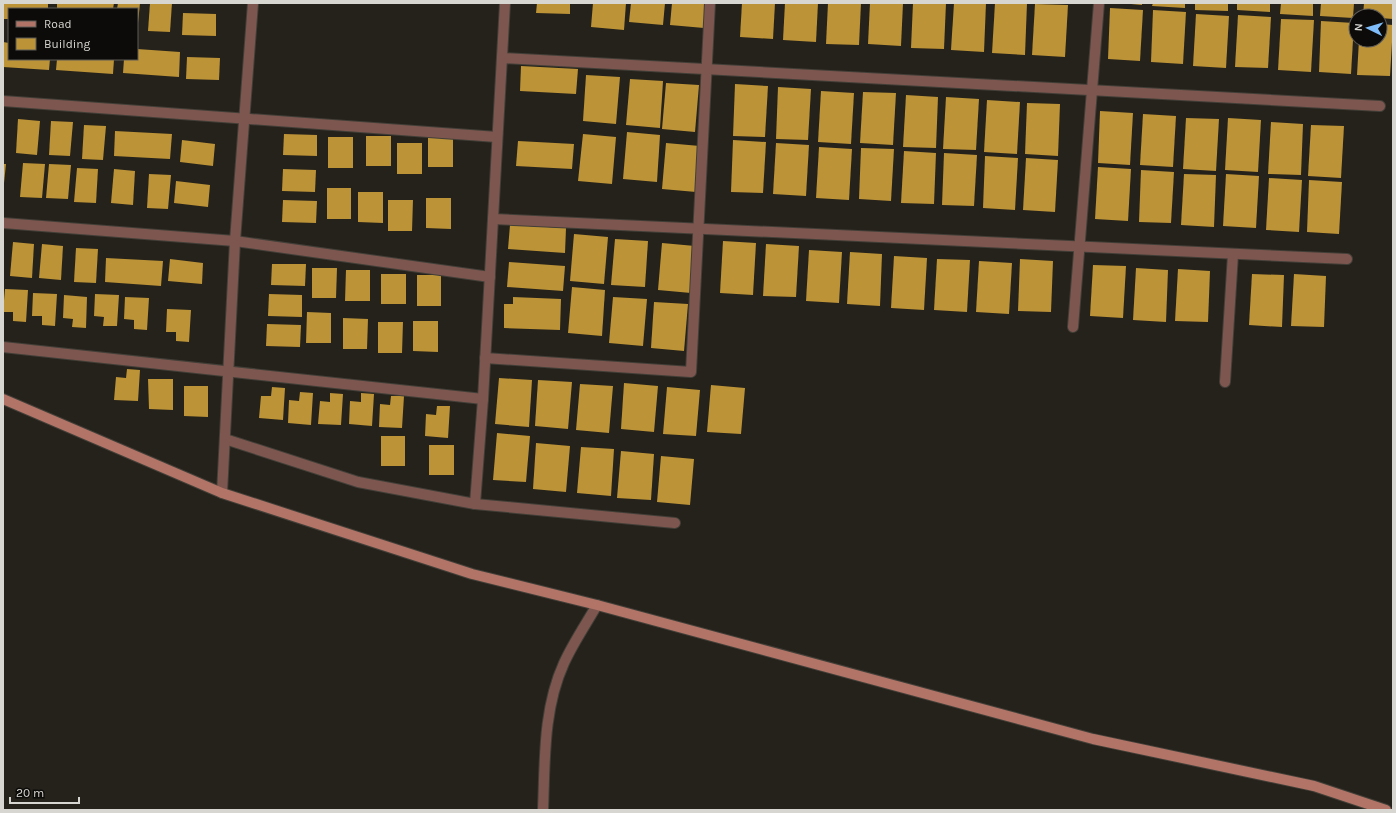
<svg xmlns="http://www.w3.org/2000/svg" width="1396" height="813" font-family="Karla,sans-serif">
  <style>
    .building { fill: #bc9337 }
    .lines { fill: none; stroke-linecap: round; stroke-linejoin: round }
    .street-casing { stroke: #423f38; stroke-width: 12 }
    .secondary-casing { stroke: #423f38; stroke-width: 12 }
    .street { stroke: #7d574f; stroke-width: 10 }
    .secondary { stroke: #b17467; stroke-width: 10 }
  </style>
  <rect width="100%" height="100%" fill="#25221b"/>
  <g class="building">
    <polygon points="3,3 48,3 48,9 9,9 9,19 3,19"/>
    <polygon points="57,3 114,3 113,9 57,9"/>
    <polygon points="118,3 140,3 138,23 137,9 117,9"/>
    <polygon points="150,3 172,3 170,32 148,31"/>
    <polygon points="537,3 570,3 570,14 536,13"/>
    <polygon points="593,3 626,3 624,30 591,27"/>
    <polygon points="631,3 665,3 663,25 629,22"/>
    <polygon points="672,3 706,3 704,28 670,25"/>
    <polygon points="742,3 775,3 773,39 740,37"/>
    <polygon points="785,3 818,3 816,42 783,40"/>
    <polygon points="828,3 861,3 859,45 826,44"/>
    <polygon points="870,3 903,3 901,46 868,44"/>
    <polygon points="913,3 946,3 944,49 911,48"/>
    <polygon points="954,3 986,3 984,52 951,50"/>
    <polygon points="995,3 1027,3 1025,55 992,53"/>
    <polygon points="1131,3 1142,3 1142,5 1131,4"/>
    <polygon points="1153,3 1185,3 1185,8 1152,6"/>
    <polygon points="1195,3 1228,3 1228,11 1195,10"/>
    <polygon points="1237,3 1270,3 1270,12 1237,10"/>
    <polygon points="1281,3 1313,3 1313,16 1280,14"/>
    <polygon points="1321,3 1354,3 1353,18 1320,16"/>
    <polygon points="1364,3 1393,3 1393,19 1380,18 1380,16 1363,16"/>
    <polygon points="1035,4 1068,5 1065,57 1032,55"/>
    <polygon points="1110,8 1143,10 1140,61 1108,59"/>
    <polygon points="1153,10 1186,12 1183,64 1151,62"/>
    <polygon points="183,13 216,14 216,36 182,35"/>
    <polygon points="1196,14 1229,16 1226,68 1193,66"/>
    <polygon points="1238,15 1271,17 1268,68 1235,67"/>
    <polygon points="1281,19 1314,20 1311,72 1278,70"/>
    <polygon points="1321,21 1354,23 1351,74 1319,72"/>
    <polygon points="1380,24 1393,25 1390,76 1357,75 1359,40 1380,40"/>
    <polygon points="3,42 9,43 9,59 50,59 49,70 3,67"/>
    <polygon points="137,49 180,52 179,77 123,73 124,59 137,59"/>
    <polygon points="187,57 220,58 219,80 186,79"/>
    <polygon points="57,59 114,59 113,74 56,70"/>
    <polygon points="521,66 578,69 576,94 520,91"/>
    <polygon points="586,75 620,77 616,124 583,121"/>
    <polygon points="630,79 663,81 660,128 626,125"/>
    <polygon points="666,83 699,85 695,132 662,129"/>
    <polygon points="735,84 768,86 765,137 733,136"/>
    <polygon points="778,87 811,89 808,140 776,139"/>
    <polygon points="821,91 854,93 851,144 818,142"/>
    <polygon points="863,92 896,93 893,145 860,143"/>
    <polygon points="906,95 938,97 936,148 903,147"/>
    <polygon points="946,97 979,99 976,150 943,149"/>
    <polygon points="987,100 1020,102 1017,154 984,152"/>
    <polygon points="1027,103 1060,104 1058,156 1025,154"/>
    <polygon points="1100,111 1133,113 1130,165 1098,163"/>
    <polygon points="1143,114 1176,116 1173,167 1140,165"/>
    <polygon points="1186,118 1219,119 1216,171 1183,169"/>
    <polygon points="1228,118 1261,120 1258,172 1225,170"/>
    <polygon points="18,119 40,121 37,155 16,153"/>
    <polygon points="51,121 73,122 70,156 49,155"/>
    <polygon points="1271,122 1303,124 1301,175 1268,174"/>
    <polygon points="84,125 106,126 103,160 82,159"/>
    <polygon points="1311,125 1344,126 1341,178 1308,176"/>
    <polygon points="115,131 172,134 170,159 114,156"/>
    <polygon points="627,132 660,135 657,182 623,179"/>
    <polygon points="284,134 317,135 317,156 283,155"/>
    <polygon points="583,134 616,137 612,184 578,181"/>
    <rect x="366" y="136" width="25" height="30"/>
    <rect x="428" y="136" width="25" height="31"/>
    <rect x="328" y="137" width="25" height="31"/>
    <polygon points="182,140 215,144 213,166 180,162"/>
    <polygon points="733,140 766,142 763,193 731,192"/>
    <polygon points="518,141 574,144 572,169 516,166"/>
    <rect x="397" y="143" width="25" height="31"/>
    <polygon points="666,143 700,146 696,192 662,189"/>
    <polygon points="776,143 809,145 806,196 773,194"/>
    <polygon points="819,147 852,149 849,200 816,198"/>
    <polygon points="861,148 894,149 891,201 859,199"/>
    <polygon points="904,151 936,153 934,204 901,203"/>
    <polygon points="944,153 977,155 974,206 942,205"/>
    <polygon points="985,156 1018,158 1015,210 983,208"/>
    <polygon points="1026,158 1058,160 1055,212 1023,210"/>
    <polygon points="23,163 45,164 42,198 20,197"/>
    <polygon points="3,164 6,164 4,183 3,183"/>
    <polygon points="49,164 71,165 68,199 46,198"/>
    <polygon points="1098,167 1131,169 1128,221 1095,219"/>
    <polygon points="77,168 98,169 96,203 74,202"/>
    <polygon points="114,169 135,171 133,205 111,203"/>
    <polygon points="283,169 316,170 315,192 282,191"/>
    <polygon points="1141,170 1174,172 1171,223 1139,222"/>
    <polygon points="149,174 171,175 168,209 147,208"/>
    <polygon points="1184,174 1216,175 1214,227 1181,225"/>
    <polygon points="1226,174 1259,176 1256,228 1223,226"/>
    <polygon points="1269,178 1302,180 1299,232 1266,230"/>
    <polygon points="1309,180 1342,182 1339,234 1307,232"/>
    <polygon points="176,181 210,185 208,207 174,203"/>
    <rect x="327" y="188" width="24" height="31"/>
    <polygon points="358,192 383,192 383,223 358,222"/>
    <polygon points="426,198 451,198 451,229 426,228"/>
    <polygon points="283,200 317,201 316,223 282,222"/>
    <polygon points="388,200 413,200 412,231 388,231"/>
    <polygon points="510,225 566,228 565,253 508,249"/>
    <polygon points="574,234 608,237 604,284 570,281"/>
    <polygon points="615,239 648,241 645,287 611,285"/>
    <polygon points="723,241 756,243 753,295 720,293"/>
    <polygon points="13,242 34,244 32,278 10,276"/>
    <polygon points="662,243 695,246 691,293 658,290"/>
    <polygon points="42,244 63,246 61,280 39,278"/>
    <polygon points="766,244 799,246 796,297 763,296"/>
    <polygon points="76,248 98,249 96,283 74,282"/>
    <polygon points="809,250 842,252 839,303 806,301"/>
    <polygon points="850,252 882,254 880,306 847,304"/>
    <polygon points="894,256 927,258 924,310 891,308"/>
    <polygon points="106,258 163,261 161,286 105,282"/>
    <polygon points="170,259 203,263 202,284 168,281"/>
    <polygon points="937,259 970,260 967,312 934,310"/>
    <polygon points="1020,259 1053,261 1051,312 1018,311"/>
    <polygon points="979,261 1012,263 1009,314 976,312"/>
    <polygon points="509,262 565,266 563,291 507,287"/>
    <polygon points="272,264 306,264 305,286 271,285"/>
    <polygon points="1093,265 1126,266 1123,318 1090,316"/>
    <polygon points="312,268 337,268 336,298 312,298"/>
    <polygon points="1136,268 1168,270 1166,322 1133,320"/>
    <polygon points="1178,269 1210,271 1208,322 1175,321"/>
    <polygon points="346,270 370,270 370,301 345,301"/>
    <rect x="381" y="274" width="25" height="30"/>
    <polygon points="1252,274 1284,275 1282,327 1249,325"/>
    <polygon points="1294,274 1326,276 1324,327 1291,326"/>
    <rect x="417" y="275" width="24" height="31"/>
    <polygon points="572,287 605,290 602,336 568,333"/>
    <polygon points="5,289 28,290 26,322 13,321 13,312 3,312"/>
    <polygon points="33,293 57,294 55,326 42,325 42,316 32,316"/>
    <polygon points="95,294 119,295 117,326 103,326 104,317 94,316"/>
    <polygon points="269,294 302,295 302,317 268,316"/>
    <polygon points="64,295 87,297 86,328 72,327 73,319 63,318"/>
    <polygon points="125,297 149,298 147,330 134,329 134,320 124,319"/>
    <polygon points="513,297 561,299 560,330 504,328 504,304 513,304"/>
    <polygon points="613,297 647,299 643,346 609,343"/>
    <polygon points="654,302 688,304 684,351 651,348"/>
    <polygon points="167,309 191,310 189,342 176,341 176,332 166,332"/>
    <polygon points="307,312 331,313 331,343 306,343"/>
    <polygon points="343,318 368,319 367,349 343,349"/>
    <polygon points="413,321 438,321 438,352 413,351"/>
    <polygon points="378,322 403,322 402,353 378,353"/>
    <polygon points="267,324 301,325 300,347 266,346"/>
    <polygon points="127,369 140,370 138,401 114,400 116,377 126,378"/>
    <polygon points="499,378 532,380 529,427 495,424"/>
    <polygon points="148,379 173,379 173,410 149,409"/>
    <polygon points="538,380 572,382 568,429 535,426"/>
    <polygon points="624,383 658,386 654,432 621,429"/>
    <polygon points="580,384 613,386 609,433 576,430"/>
    <polygon points="711,385 745,388 741,434 707,432"/>
    <polygon points="184,386 208,386 208,417 184,416"/>
    <polygon points="272,387 285,388 283,420 259,418 261,396 271,396"/>
    <polygon points="667,387 700,390 696,436 663,434"/>
    <polygon points="300,392 313,393 311,425 288,423 289,400 299,401"/>
    <polygon points="330,393 343,394 341,425 318,424 320,401 330,402"/>
    <polygon points="361,393 374,394 372,426 349,424 350,401 361,402"/>
    <polygon points="391,396 404,396 402,428 379,427 380,404 390,405"/>
    <polygon points="437,406 450,406 448,438 425,436 426,414 436,415"/>
    <polygon points="497,433 530,436 526,482 493,480"/>
    <rect x="381" y="436" width="24" height="30"/>
    <polygon points="536,443 570,446 566,492 533,489"/>
    <rect x="429" y="445" width="25" height="30"/>
    <polygon points="581,447 614,449 611,496 577,493"/>
    <polygon points="621,451 654,454 651,500 617,498"/>
    <polygon points="661,456 694,459 690,505 657,502"/>
  </g>
  <g class="lines">
    <defs>
      <g id="street">
        <polyline points="502,58 1380,106"/>
        <polyline points="3,101 497,137"/>
        <polyline points="493,219 1347,259"/>
        <polyline points="3,223 235,241 490,277"/>
        <polyline points="1073,327 1099,3"/>
        <polyline points="3,347 483,399"/>
        <polyline points="485,358 691,372 710,3"/>
        <polyline points="1225,382 1233,254"/>
        <polyline points="225,439 358,482 475,504 675,523"/>
        <polyline points="222,493 235,241 253,3"/>
        <polyline points="475,504 483,399 505,3"/>
        <path d="M543 810C545 761 543 709 564 663 573 643 586 624 597 605"/>
      </g>
      <polyline id="secondary" points="3,399 222,493 472,574 597,605 1093,739 1314,786 1386,810"/>
    </defs>
    <use href="#street" class="street-casing"/>
    <use href="#secondary" class="secondary-casing"/>
    <use href="#street" class="street"/>
    <use href="#secondary" class="secondary"/>
  </g>
  <rect width="1396" height="813" fill="none" stroke="#d8d6d1" stroke-width="8"/>
  <rect x="8" y="8" width="130" height="52" fill="#0d0b09" stroke="#5e5c59"/>
  <rect x="16" y="21" width="20" height="6" fill="#b17467" stroke="#5e5c59"/>
  <text x="44" y="28" font-size="12" fill="#d8d6d1">Road</text>
  <rect x="16" y="38" width="20" height="12" fill="#bc9337" stroke="#5e5c59"/>
  <text x="44" y="48" font-size="12" fill="#d8d6d1">Building</text>
  <g transform="translate(1368 28) rotate(275)"><circle r="19" fill="#0d0b09" stroke="#5e5c59"/>
  <path d="M0-3L7 15L0 10L-7 15Z" fill="#7fbdfa"/>
  <text y="-6" font-size="11" font-weight="bold" text-anchor="middle" fill="#d8d6d1">N</text>
  </g>
  <path d="M10 797v6h69v-6" fill="none" stroke="#d8d6d1" stroke-width="2"/>
  <text x="16" y="797" font-size="12" fill="#d8d6d1" stroke="#0d0b09" stroke-width="3" paint-order="stroke">20 m</text>
</svg>
